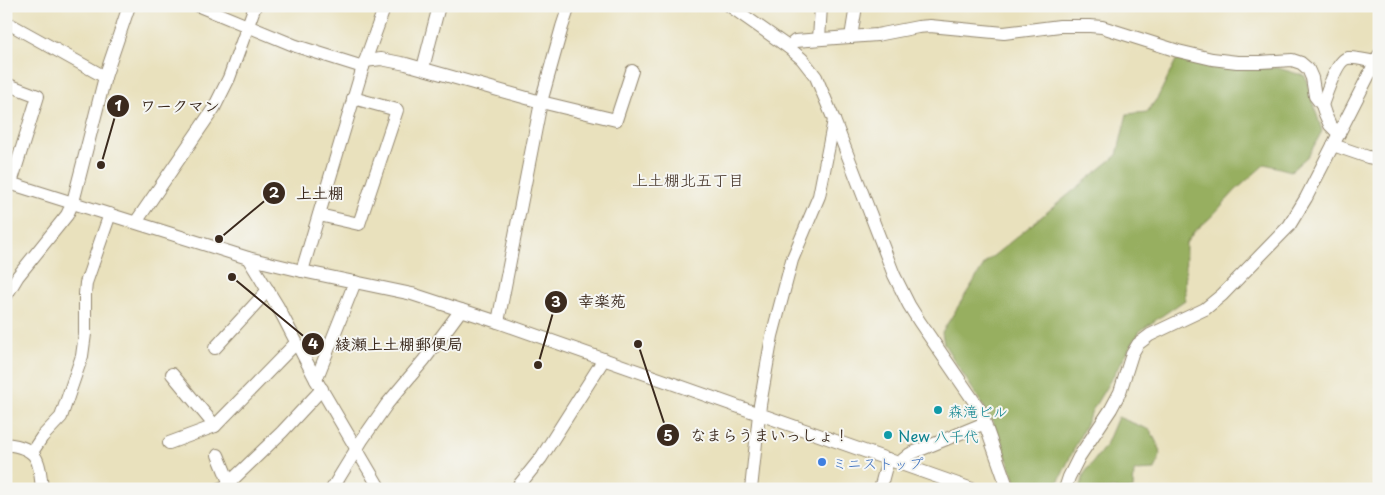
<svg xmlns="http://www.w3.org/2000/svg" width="1385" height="495" font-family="'Playpen Sans','Klee One',sans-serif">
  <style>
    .forest { fill: #97af60; stroke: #696c3f }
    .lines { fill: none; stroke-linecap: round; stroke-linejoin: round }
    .minor-casing { stroke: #92866e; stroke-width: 14 }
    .minor { stroke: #fff; stroke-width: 12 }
    .culture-dot { fill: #0f9aa8; stroke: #f6f6f2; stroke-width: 2 }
    .shop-dot { fill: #3f7fe0; stroke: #f6f6f2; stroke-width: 2 }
    .labels { text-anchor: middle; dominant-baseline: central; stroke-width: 4; stroke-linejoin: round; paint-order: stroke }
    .culture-label { font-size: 15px; fill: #0d838f; stroke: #f6f6f2; text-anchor: start }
    .shop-label { font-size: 15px; fill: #366cbe; stroke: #f6f6f2; text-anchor: start }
    .neighbourhood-label { font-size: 16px; fill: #3b2a1e; stroke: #f6f6f2 }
    .leader { fill: none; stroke: #3b2a1e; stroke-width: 2 }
    .callout-dot { fill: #3b2a1e; stroke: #f6f6f2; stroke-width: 2 }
    .mark-label { font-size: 15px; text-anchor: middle; font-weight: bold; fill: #fff }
    .callout-label { font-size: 16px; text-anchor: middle; font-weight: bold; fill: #3b2a1e; stroke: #f6f6f2; stroke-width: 4; stroke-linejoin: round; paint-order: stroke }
  </style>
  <rect width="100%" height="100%" fill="#f6f6f2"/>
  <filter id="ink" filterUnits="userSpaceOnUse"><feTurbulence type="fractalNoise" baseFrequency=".02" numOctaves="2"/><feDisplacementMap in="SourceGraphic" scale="10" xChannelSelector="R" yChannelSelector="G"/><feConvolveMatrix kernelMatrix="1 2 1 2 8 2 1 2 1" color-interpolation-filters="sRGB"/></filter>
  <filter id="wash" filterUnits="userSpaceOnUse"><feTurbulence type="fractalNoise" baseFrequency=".0096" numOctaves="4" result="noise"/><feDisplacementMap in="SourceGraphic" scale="20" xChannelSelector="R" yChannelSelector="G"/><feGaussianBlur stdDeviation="1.12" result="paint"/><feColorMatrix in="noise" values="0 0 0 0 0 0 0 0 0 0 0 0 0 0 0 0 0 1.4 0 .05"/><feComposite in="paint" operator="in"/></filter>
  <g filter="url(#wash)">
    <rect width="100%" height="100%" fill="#e9e1bd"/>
    <g class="forest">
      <polygon points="1176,60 1218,67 1278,68 1305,76 1322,131 1309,155 1291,171 1265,164 1236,190 1210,218 1194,232 1186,243 1185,300 1140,331 1093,409 1055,489 1019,489 991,418 944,344 942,332 986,262 1117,155 1127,114 1147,112 1158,97"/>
      <polygon points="1118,417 1150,430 1161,451 1155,470 1134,471 1133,489 1080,489 1084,474 1106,445"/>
    </g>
  </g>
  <g filter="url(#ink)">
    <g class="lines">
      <defs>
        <g id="minor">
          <polyline points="199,6 296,46 363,67"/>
          <polyline points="730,6 788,47 802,59 816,77 834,120 894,275 909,305 919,321 980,410 1008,489"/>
          <polyline points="6,22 105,77"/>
          <polyline points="851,37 856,6"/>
          <polyline points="819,39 821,6"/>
          <polyline points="788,47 795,41 877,35 918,27 930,26 1004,33 1060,26 1090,26 1102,27 1178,51 1212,59 1237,62 1260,62 1292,60 1301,63 1308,69 1312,78 1315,96 1322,105 1325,114 1330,125 1339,134"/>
          <polyline points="365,61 381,59 406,64 541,102 616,120 632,71"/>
          <polyline points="423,68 439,6"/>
          <polyline points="6,84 38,96 11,183"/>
          <path d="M1322 105C1326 95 1337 59 1348 58 1355 57 1368 61 1375 62"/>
          <polyline points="1333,145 1368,157 1379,159"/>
          <polyline points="6,182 248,258 302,271 412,294 498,322 972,489"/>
          <polyline points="319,215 359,224 397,110 353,98"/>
          <polyline points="136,222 214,108 229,78 255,6"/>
          <polyline points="248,258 278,307 316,380 380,489"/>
          <polyline points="302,271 363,67 385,6"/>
          <polyline points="6,296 18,276 67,215 73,202 105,77 129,6"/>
          <polyline points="498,322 541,102 562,27 569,6"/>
          <polyline points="215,348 268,290"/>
          <polyline points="172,374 215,426"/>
          <polyline points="316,380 355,282"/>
          <polyline points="169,443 215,426 296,343"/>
          <path d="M6 444C39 448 39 460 42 489"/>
          <polyline points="32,452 42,437 61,417 82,356 85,334 85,294 86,283 110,214"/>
          <polyline points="218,455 232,489"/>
          <polyline points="899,463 910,454 985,423"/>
          <polyline points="219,489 225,487 229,483 282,432 322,389"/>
          <polyline points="332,489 362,440 387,404 424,360 461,310"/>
          <polyline points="516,489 541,458 604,359"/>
          <polyline points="751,489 760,405 772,336 792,260 819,196 834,120"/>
          <polyline points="880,489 888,459"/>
          <polyline points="1065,489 1069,477 1079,457 1111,409 1120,392 1132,354 1138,344 1150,335 1205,309 1222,295 1289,226 1306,198 1379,55"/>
        </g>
      </defs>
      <use href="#minor" class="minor-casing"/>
      <use href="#minor" class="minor"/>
    </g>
  </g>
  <g class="culture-dot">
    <circle cx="938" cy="410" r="5"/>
    <circle cx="888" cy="435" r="5"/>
  </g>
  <circle class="shop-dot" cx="822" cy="462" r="5"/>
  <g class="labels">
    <g class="culture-label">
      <text x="948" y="410">森滝ビル</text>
      <text x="898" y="435">New 八千代</text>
    </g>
    <g class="shop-label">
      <text x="832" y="462">ミニストップ</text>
    </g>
    <g class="neighbourhood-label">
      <text x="688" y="179">上土棚北五丁目</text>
    </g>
  </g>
  <path class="leader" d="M101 165L118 106M219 239L274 193M538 365L556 302M232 277L313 344M638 344L668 435"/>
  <g class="callout-dot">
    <circle cx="101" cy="165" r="5"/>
    <circle cx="219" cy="239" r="5"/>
    <circle cx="538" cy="365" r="5"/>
    <circle cx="232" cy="277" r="5"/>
    <circle cx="638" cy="344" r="5"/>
    <circle cx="118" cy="106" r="12"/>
    <circle cx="274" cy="193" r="12"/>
    <circle cx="556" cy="302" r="12"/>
    <circle cx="313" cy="344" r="12"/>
    <circle cx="668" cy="435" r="12"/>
  </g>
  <g class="mark-label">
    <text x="118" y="111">1</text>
    <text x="274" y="198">2</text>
    <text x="556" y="307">3</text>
    <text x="313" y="349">4</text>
    <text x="668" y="441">5</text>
  </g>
  <g class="callout-label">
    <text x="180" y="112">ワークマン</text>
    <text x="320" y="199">上土棚</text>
    <text x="602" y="307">幸楽苑</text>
    <text x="399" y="350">綾瀬上土棚郵便局</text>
    <text x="770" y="441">なまらうまいっしょ！</text>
  </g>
  <rect width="1385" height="495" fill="none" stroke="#f6f6f2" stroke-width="25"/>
</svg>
